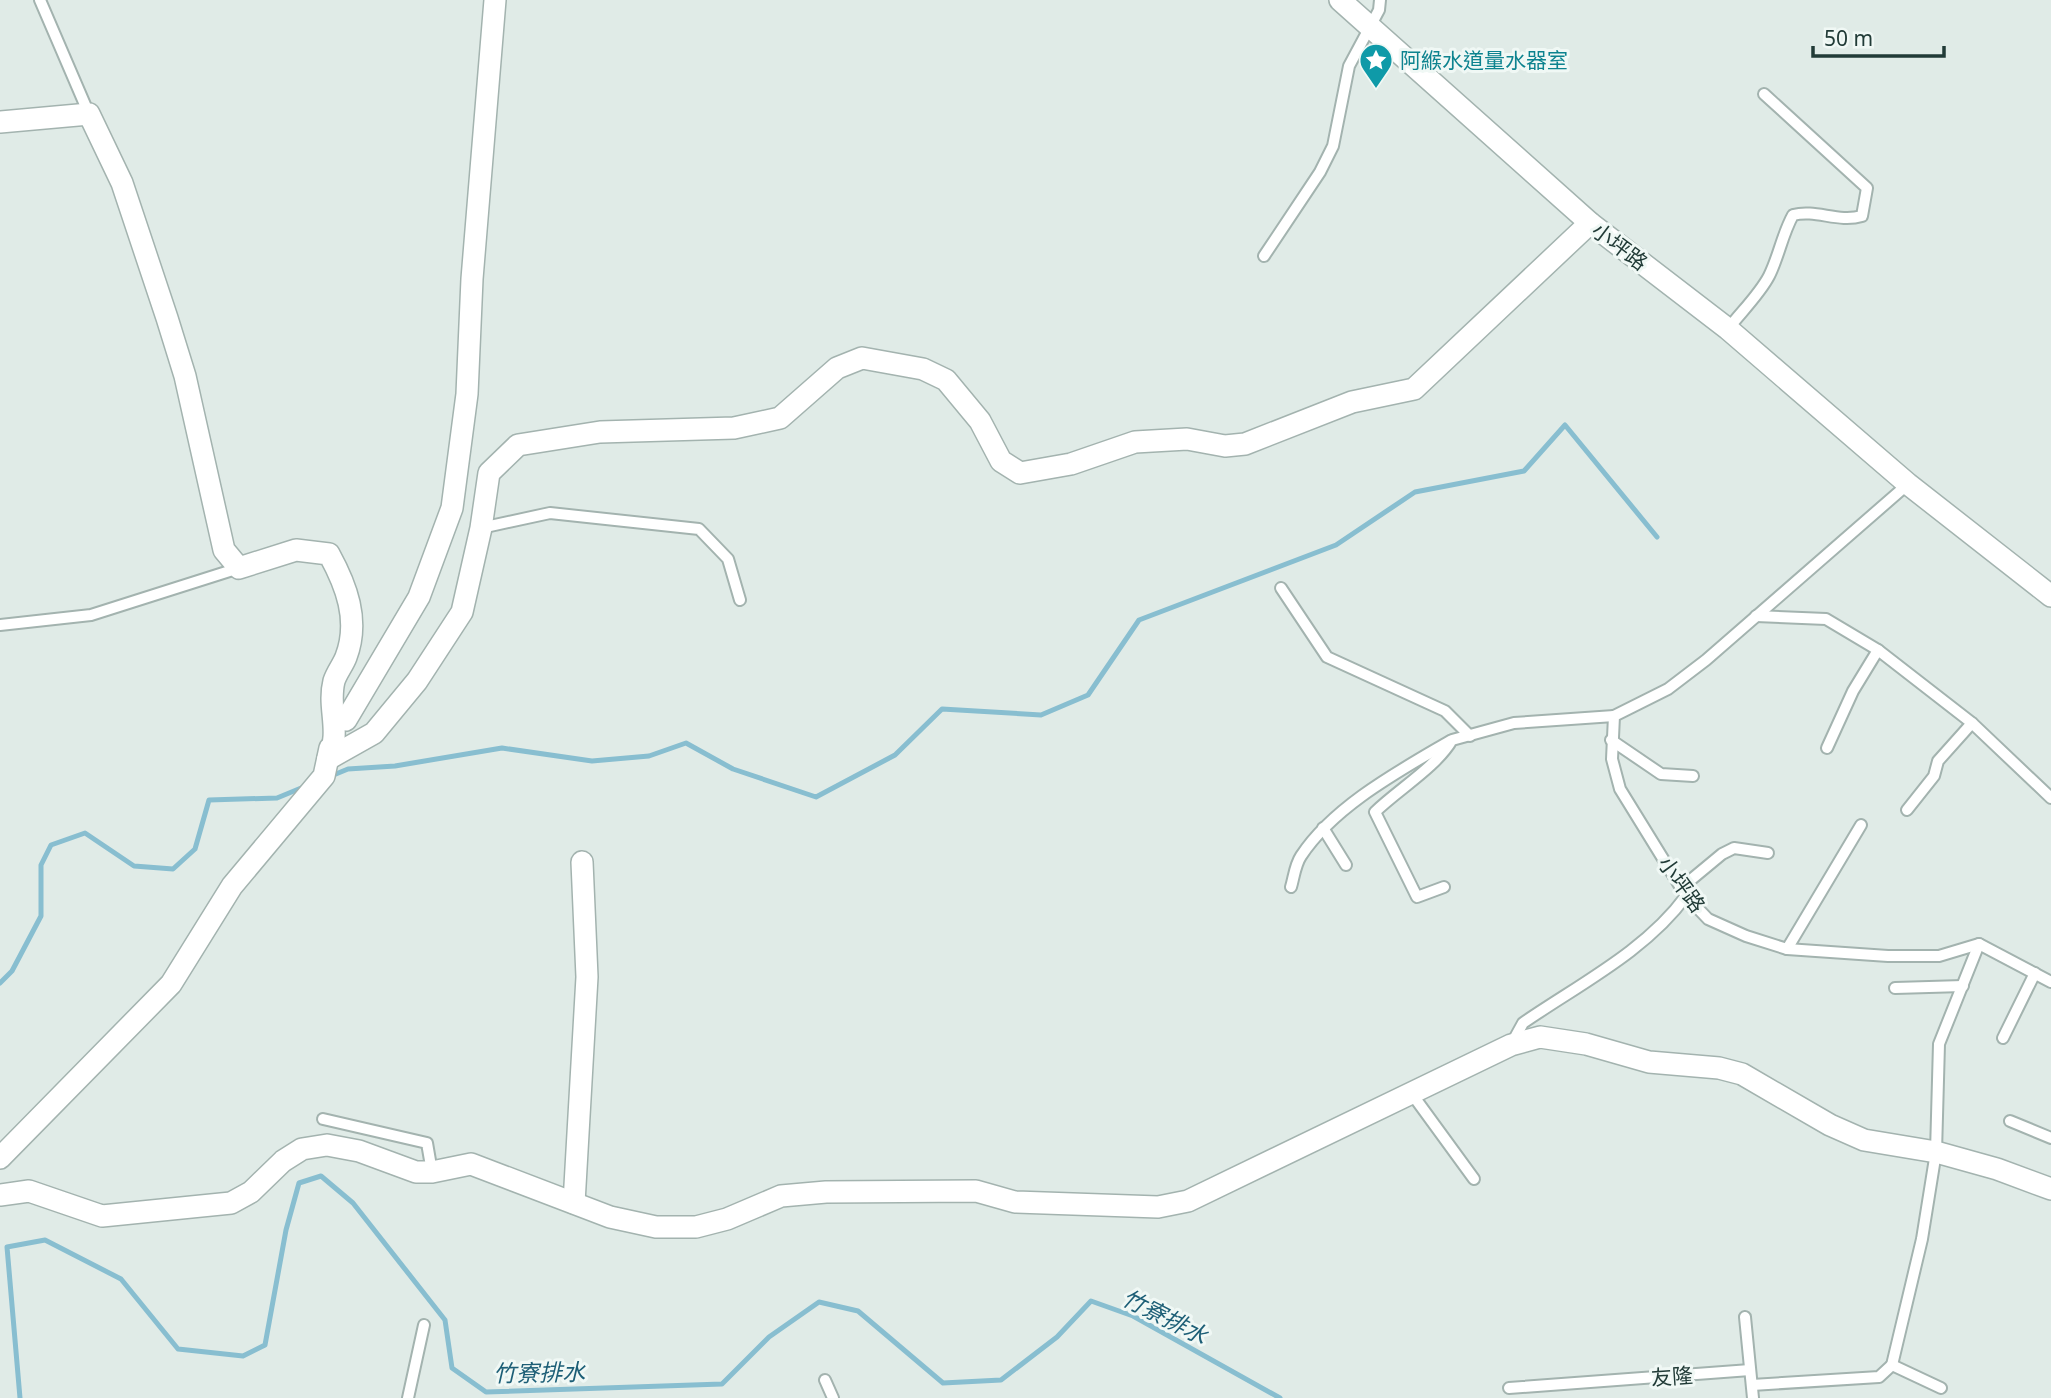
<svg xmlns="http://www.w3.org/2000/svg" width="2051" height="1398" font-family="'Noto Sans','Noto Sans TC',sans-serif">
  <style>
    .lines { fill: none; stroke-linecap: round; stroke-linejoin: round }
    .stream { stroke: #88bed0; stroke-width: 5 }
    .lane-casing { stroke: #a3b3af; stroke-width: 14 }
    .street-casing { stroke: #a3b3af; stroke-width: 24 }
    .lane { stroke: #fff; stroke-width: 10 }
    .street { stroke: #fff; stroke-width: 21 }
    .labels { text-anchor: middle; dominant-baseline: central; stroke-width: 6; stroke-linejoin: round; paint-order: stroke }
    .culture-label { font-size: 21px; fill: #0d838f; stroke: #f0f8f5; text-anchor: start }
    .street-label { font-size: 21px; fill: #213b37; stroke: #f0f8f5 }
    .water-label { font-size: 23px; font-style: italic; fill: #1c5e76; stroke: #f0f8f5 }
  </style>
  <rect width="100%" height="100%" fill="#e0ebe7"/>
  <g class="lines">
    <g class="stream">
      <polyline points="331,776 348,769 395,766 502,748 592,761 649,756 686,743 733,769 816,797 895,755 942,709 1041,715 1088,695 1139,620 1336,545 1415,492 1524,471 1565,425 1657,537"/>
      <polyline points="0,983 12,971 41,916 41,865 51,845 85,833 134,866 173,869 195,849 209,800 277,798 306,786"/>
      <polyline points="20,1398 7,1247 45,1240 121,1279 178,1349 243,1356 265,1345 286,1230 299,1183 321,1176 353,1203 445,1320 452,1368 486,1392 722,1384 769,1337 819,1302 858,1311 943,1383 1001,1380 1057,1337 1091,1301 1133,1316 1280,1398"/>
    </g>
    <defs>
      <g id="lane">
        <polyline points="40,0 89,114"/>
        <polyline points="1264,256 1320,172 1333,146 1349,66 1379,10 1380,0"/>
        <path d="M1728 329C1741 312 1759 295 1769 276 1779 256 1782 235 1793 215 1816 209 1838 223 1862 216L1867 188 1764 94"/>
        <polyline points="1908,484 1706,660 1668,689 1614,716 1612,759 1620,789 1686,896 1708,919 1746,936 1787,949 1888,956 1939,956 1979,944 2051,982"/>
        <polyline points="481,528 550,513 699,529 728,559 740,600"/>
        <polyline points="1281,588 1327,657 1445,711 1470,736"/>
        <polyline points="1756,616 1826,619 1878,650 1972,723 2051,798"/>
        <polyline points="0,625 91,615 239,568"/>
        <polyline points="1611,740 1661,774 1693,776"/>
        <polyline points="1827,748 1853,691 1878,650"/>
        <polyline points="1907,810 1934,776 1938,761 1972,723"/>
        <polyline points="1323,828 1346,865"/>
        <path d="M1291 887C1294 877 1295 865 1301 856 1334 806 1399 771 1450 741"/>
        <path d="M1444 887 1417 897 1375 812C1400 788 1435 768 1452 740L1514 723 1614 716"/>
        <polyline points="1681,888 1722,854 1734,848 1768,853"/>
        <polyline points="1787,949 1861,825"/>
        <polyline points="1895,988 1963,986"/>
        <polyline points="2003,1038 2035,973"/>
        <path d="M1512 1043 1523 1023C1578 985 1646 951 1686 896"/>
        <polyline points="1412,1094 1474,1179"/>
        <polyline points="323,1119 427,1143 432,1172"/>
        <polyline points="2010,1121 2051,1138"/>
        <polyline points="1745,1317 1753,1398"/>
        <polyline points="1892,1365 1922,1239 1936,1152 1939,1044 1979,944"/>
        <polyline points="825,1380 833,1398"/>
        <polyline points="1752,1385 1879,1377 1892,1365 1941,1388"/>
        <polyline points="1509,1388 1750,1370"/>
        <polyline points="408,1398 424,1325"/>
      </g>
      <g id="street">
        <polyline points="1340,0 1590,223 1728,329 1908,484 2051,596"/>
        <path d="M0 122 89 114 122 183 167 318 185 376 224 550 239 568 296 550 329 554C346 585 360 620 346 657 343 665 337 672 334 681 327 709 342 731 328 759"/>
        <polyline points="346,720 419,597 452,508 467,394 472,279 495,0"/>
        <polyline points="328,759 374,733 417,681 462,612 481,528 489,473 518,445 600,432 734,428 780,418 837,368 862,358 923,369 946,380 980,421 1001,461 1020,473 1071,464 1135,442 1187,439 1225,446 1245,444 1352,402 1414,389 1590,223"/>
        <polyline points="0,1158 171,984 232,886 324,776 330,748"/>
        <polyline points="0,1195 29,1191 102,1216 231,1203 251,1192 283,1161 302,1149 327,1145 359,1151 416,1172 432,1172 471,1164 610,1217 656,1227 696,1227 727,1219 781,1196 826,1192 976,1191 1015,1202 1158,1207 1188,1201 1511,1045 1540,1037 1586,1044 1649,1062 1719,1068 1742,1074 1830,1125 1864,1140 1936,1152 1997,1169 2051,1189"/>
        <polyline points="574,1203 587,977 582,862"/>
      </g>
    </defs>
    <use href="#lane" class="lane-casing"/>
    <use href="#street" class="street-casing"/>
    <use href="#lane" class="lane"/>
    <use href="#street" class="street"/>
  </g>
  <defs>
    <symbol id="sight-pin" viewBox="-11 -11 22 30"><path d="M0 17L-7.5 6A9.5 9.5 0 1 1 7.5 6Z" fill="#0f9aa8" stroke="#f0f8f5"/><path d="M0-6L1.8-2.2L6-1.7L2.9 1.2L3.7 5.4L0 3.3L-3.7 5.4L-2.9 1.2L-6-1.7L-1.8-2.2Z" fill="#fff"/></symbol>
  </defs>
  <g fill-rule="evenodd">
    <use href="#sight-pin" x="1357" y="41" width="38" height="52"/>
  </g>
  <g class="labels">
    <g class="culture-label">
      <text x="1400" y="60">阿緱水道量水器室</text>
    </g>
    <g class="street-label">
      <text transform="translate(1620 246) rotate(37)">小坪路</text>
      <text transform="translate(1682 884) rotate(54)">小坪路</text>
      <text transform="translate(1672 1376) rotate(-4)">友隆</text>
    </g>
    <g class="water-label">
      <text transform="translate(1165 1316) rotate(27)">竹寮排水</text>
      <text transform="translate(539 1372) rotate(-1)">竹寮排水</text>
    </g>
  </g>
  <path d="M1813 46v10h131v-10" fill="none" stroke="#213b37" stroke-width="3.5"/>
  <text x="1824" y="46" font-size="21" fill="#213b37" stroke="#f0f8f5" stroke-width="5" paint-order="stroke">50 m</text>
</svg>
